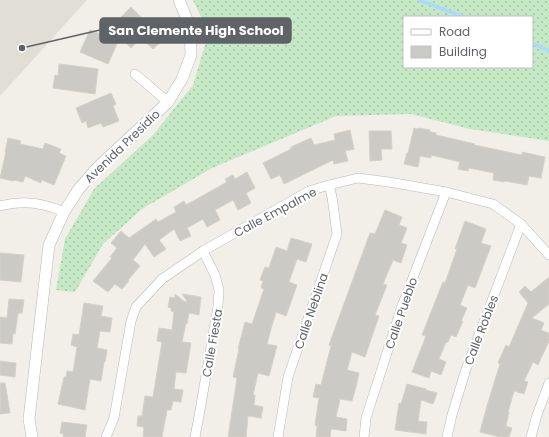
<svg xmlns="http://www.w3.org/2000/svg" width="549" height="437" font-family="Poppins,sans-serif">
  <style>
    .education { fill: #e1ded6 }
    .grass { fill: url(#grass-dots); fill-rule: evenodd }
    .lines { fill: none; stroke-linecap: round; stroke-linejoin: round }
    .stream { stroke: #aadaff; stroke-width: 3.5 }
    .building { fill: #cccac5; stroke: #d6d1c6 }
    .minor-casing { stroke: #b5b8bc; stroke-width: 10 }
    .tertiary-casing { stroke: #b5b8bc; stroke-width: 12 }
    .minor { stroke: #fff; stroke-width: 9 }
    .tertiary { stroke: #fff; stroke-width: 11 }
    .labels { text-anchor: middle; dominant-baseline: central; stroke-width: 4; stroke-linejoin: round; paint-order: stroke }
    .street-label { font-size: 12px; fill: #5f6368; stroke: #fff }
    .leader { fill: none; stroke: #5f6368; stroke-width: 1.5 }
    .callout-dot { fill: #5f6368; stroke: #fff; stroke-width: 1.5 }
    .callout { fill: #5f6368; stroke: #5f6368; stroke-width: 1.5 }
    .callout-label { font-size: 13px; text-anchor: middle; font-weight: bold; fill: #fff }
  </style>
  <defs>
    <pattern id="grass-dots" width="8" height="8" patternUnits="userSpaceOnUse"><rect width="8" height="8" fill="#c5e8c5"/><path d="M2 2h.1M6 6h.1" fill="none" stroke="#a3c0a4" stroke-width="1.8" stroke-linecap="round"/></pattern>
  </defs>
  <rect width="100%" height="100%" fill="#f1efe8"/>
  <polygon class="education" points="0,0 87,0 0,96"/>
  <path class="grass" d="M193 0H549V141L470 129 411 114 336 116 212 168 142 209 103 244 75 292 56 290 65 239 94 189 153 135 193 85 206 42 201 17ZM404 17H532V67H404Z"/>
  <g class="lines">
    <g class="stream">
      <polyline points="419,0 464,17"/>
      <polyline points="532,43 549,51"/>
    </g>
  </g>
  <g class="building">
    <polygon points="131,7 163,40 153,49 141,38 131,48 120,37 108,64 80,52 90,30 103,35"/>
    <polygon points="59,64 98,69 95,94 53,88 55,75 58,76"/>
    <polygon points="111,93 116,104 113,106 119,121 103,127 101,123 88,128 86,121 82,123 76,108"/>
    <polygon points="414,128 418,129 419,128 430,130 430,132 436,133 436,135 475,144 474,145 522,155 522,152 545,157 541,178 529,176 527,185 505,181 504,182 493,180 494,173 469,168 468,171 458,169 460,162 431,155 431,158 420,156 418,167 404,164 407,153 408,153"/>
    <polygon points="350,130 354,149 345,151 348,161 334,164 333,160 284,184 280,175 271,179 263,163 291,149 291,147 311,138 314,145 335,140 334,134"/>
    <polygon points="369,131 391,131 392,149 381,149 382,160 370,161"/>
    <polygon points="8,138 21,141 20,144 43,149 45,143 61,149 59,153 66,156 54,185 42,180 41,183 25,176 23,182 14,180 13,181 0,178 6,152 5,152"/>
    <polygon points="247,172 255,188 246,193 251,203 238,210 233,200 215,210 220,220 207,227 203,219 187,228 191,236 180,241 174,229 159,240 166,249 154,257 145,244 133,260 140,266 128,280 129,281 122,289 115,284 108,292 93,281 112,258 110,257 117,248 111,243 121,231 129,238 156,219 158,222 176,212 174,207 184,201 186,205 227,182 225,179 233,175 235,179"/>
    <polygon points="385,210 402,217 399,225 407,228 401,243 407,245 401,263 393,260 383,284 387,285 375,315 379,316 365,357 352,352 347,370 359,373 356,387 352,401 340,399 336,417 347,419 346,431 331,429 330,437 316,437 317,426 315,425 319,398 313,397 316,384 321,385 331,346 329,345 338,320 370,233 375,234"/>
    <polygon points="465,221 486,229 481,243 491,246 475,288 468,285 460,305 467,308 461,321 463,321 456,337 451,335 448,342 446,342 439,359 446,362 441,375 431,371 429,378 412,372 426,336 422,335 443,282 445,283 457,249 455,249"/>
    <polygon points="291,238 312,244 306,262 297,259 289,282 297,285 286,316 276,312 271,329 267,344 277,346 269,376 258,373 253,395 255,395 254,405 263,407 261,418 248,416 246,437 228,437 237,378 233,377 239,349 238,349 245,322 252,324 264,289 261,288 263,281 260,280 265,267 269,268 276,247 287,251"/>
    <polygon points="0,253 24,255 21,282 0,280"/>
    <polygon points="549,277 549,304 532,318 544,323 541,330 549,333 549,341 538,365 533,362 524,381 528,382 524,394 514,391 508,412 509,412 506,426 512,428 509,437 500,437 480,432 487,406 500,364 498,363 506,345 509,347 528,303 519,292 525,286 531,292"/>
    <polygon points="175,294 185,302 187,301 182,294 201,297 199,315 189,313 187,324 186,323 182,342 191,343 186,373 176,372 174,389 183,390 181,402 173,401 171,410 167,410 162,437 143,437 144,427 137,426 138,416 142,416 145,396 153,397 162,342 157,341 159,328 172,330 174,312 171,311 171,308 168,307 170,297 175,298"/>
    <polygon points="9,299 24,300 22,313 18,313 15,334 13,333 12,344 0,343 0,317 7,318"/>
    <polygon points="84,303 103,306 101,316 112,318 110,332 100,331 97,348 107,350 105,362 104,362 101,381 90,379 85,410 58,404 64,377 66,377 67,371 73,372 77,347 71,345 73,334 79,335"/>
    <polygon points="0,361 16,363 15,377 0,375"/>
    <polygon points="0,383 5,383 10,413 0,414"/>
    <polygon points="407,384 426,389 426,390 437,393 433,404 421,400 418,421 427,422 426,434 395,430 399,403 401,404"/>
    <polygon points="62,422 87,425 85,437 63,437 64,434 60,433"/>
  </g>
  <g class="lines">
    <defs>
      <g id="minor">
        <polyline points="135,74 168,102"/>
        <path d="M0 206C22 200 44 203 64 212"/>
        <polyline points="106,437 114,418 131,321 136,307 162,279 203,251 309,191 329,185 358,178 389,182 446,192 493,204 521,224 549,255"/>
        <polyline points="195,437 199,416 218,306 219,290 215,275 203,251"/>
        <polyline points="278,437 288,377 337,234 332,197 329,185"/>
        <polyline points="364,437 366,418 402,306 446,192"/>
        <polyline points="447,437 452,415 466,369 521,224"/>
        <polyline points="531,437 537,415 549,383"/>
      </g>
      <polyline id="tertiary" points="32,437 29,419 49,245 64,212 78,190 97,168 168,102 182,79 191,55 190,27 179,0"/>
    </defs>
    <use href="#minor" class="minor-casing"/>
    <use href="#tertiary" class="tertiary-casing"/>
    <use href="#minor" class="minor"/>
    <use href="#tertiary" class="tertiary"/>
  </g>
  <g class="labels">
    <g class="street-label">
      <text transform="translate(122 146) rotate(-44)">Avenida Presidio</text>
      <text transform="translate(275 212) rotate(-28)">Calle Empalme</text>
      <text transform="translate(311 311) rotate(-71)">Calle Neblina</text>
      <text transform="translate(401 313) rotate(-71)">Calle Pueblo</text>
      <text transform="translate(481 330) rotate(-69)">Calle Robles</text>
      <text transform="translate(212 343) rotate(-80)">Calle Fiesta</text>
    </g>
  </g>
  <path class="leader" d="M22 48L100 30"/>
  <circle class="callout-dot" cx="22" cy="48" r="4"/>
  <rect class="callout" x="100" y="18" width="191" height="25" rx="4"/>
  <g class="callout-label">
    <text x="196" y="35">San Clemente High School</text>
  </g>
  <rect x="403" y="16" width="130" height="52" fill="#ffffff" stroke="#bfc1c3"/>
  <rect x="411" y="29" width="20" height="6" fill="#ffffff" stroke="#bfc1c3"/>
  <text x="439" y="36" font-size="12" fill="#5f6368">Road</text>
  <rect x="411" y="46" width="20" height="12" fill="#cccac5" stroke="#bfc1c3"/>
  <text x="439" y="56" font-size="12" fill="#5f6368">Building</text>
</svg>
